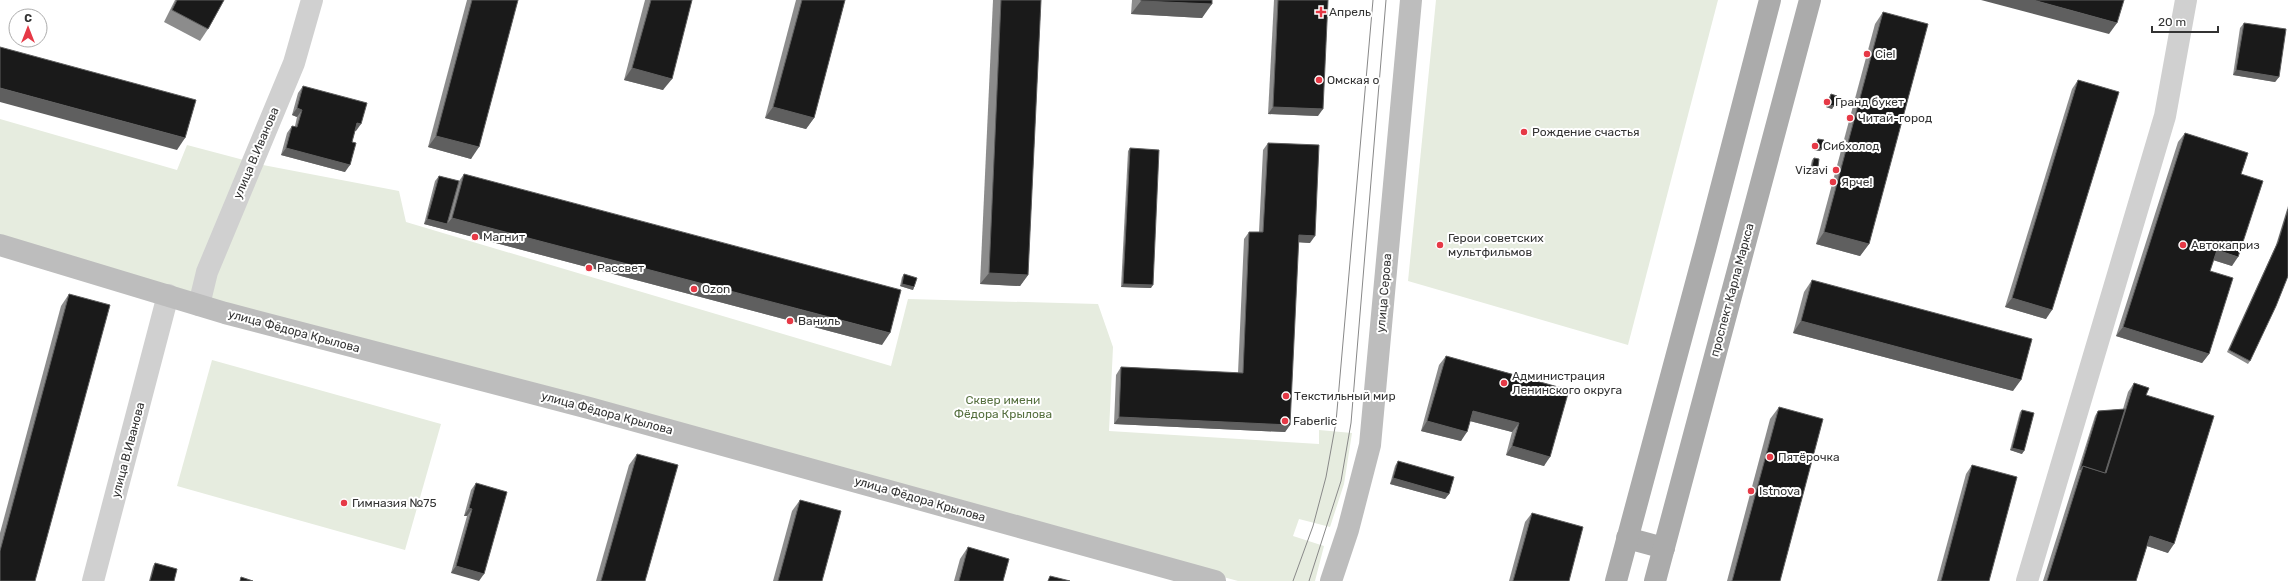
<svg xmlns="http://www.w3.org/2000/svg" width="2288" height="581" font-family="Rubik,sans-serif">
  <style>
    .green { fill: #e6ecdf }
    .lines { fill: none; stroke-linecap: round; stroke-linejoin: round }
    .street { stroke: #d0d0d0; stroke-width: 22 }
    .secondary { stroke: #bdbdbd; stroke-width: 22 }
    .primary { stroke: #ababab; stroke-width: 22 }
    .tram { stroke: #888; stroke-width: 1 }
    .wall { fill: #8c8c8c }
    .shaded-wall { fill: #5f5f5f }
    .building { fill: #1a1a1a; stroke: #5f5f5f }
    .poi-dot { fill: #e63946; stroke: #fff; stroke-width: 1.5 }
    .labels { text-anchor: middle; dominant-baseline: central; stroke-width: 4; stroke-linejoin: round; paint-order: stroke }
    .poi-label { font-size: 12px; fill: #333; stroke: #fff; text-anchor: start }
    .street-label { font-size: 12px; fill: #333; stroke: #fff }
    .park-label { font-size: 12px; fill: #56703f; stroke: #fff }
  </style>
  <rect width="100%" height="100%" fill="#fff"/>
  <g class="green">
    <polygon points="1436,0 1718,0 1628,345 1408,281"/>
    <polygon points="0,119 177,170 187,145 263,165 399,191 406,222 891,366 908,299 1098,304 1113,347 1109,431 1319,444 1319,430 1352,433 1344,484 1330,527 1299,519 1293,536 1324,546 1315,581 1238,581 388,348 0,239"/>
    <polygon points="212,360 441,424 405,550 177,486"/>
  </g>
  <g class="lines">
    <g class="street">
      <polyline points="199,305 207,272 294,63 312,0"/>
      <polyline points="93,581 168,295"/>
      <polyline points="2027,581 2165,116 2186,0"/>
    </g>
    <g class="secondary">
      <polyline points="0,245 225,313 589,408 1215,581"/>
      <polyline points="1331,581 1348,530 1370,445 1411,0"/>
    </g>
    <g class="primary">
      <polyline points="1627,538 1664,548"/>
      <polyline points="1616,581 1706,246 1770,0"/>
      <polyline points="1655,581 1810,0"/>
    </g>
    <g class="tram">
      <polyline points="1293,581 1313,526 1326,477 1336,422 1373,0"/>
      <polyline points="1309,581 1341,481 1351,423 1386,0"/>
    </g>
  </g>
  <g class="wall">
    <polygon points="175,0 224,0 208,29 200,41 164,22"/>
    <polygon points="467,0 518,0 471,159 428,147"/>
    <polygon points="645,0 692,0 663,90 624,80"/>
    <polygon points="796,0 845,0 814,118 806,129 765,118"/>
    <polygon points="993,0 1041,0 1028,275 1020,286 980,284"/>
    <polygon points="1132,0 1212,0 1202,18 1131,14"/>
    <polygon points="1274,0 1328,0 1318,116 1268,114"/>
    <polygon points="1883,12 1869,244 1860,256 1816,244 1875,24"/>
    <polygon points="2244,23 2279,77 2275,82 2233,75 2240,28"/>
    <polygon points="2078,80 2046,319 2005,307 2072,89"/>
    <polygon points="303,86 356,131 355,131 352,142 345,172 281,155 287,133 292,126 295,126 297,117 292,115 298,93"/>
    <polygon points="1831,94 1832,109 1826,107 1829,97"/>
    <polygon points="2185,133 2241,174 2232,266 2213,260 2210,271 2209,354 2202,363 2116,336 2178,142"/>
    <polygon points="1818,139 1822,149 1820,151 1814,150 1816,142"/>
    <polygon points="1268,143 1310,243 1298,242 1290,425 1285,432 1114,424 1116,375 1121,367 1238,373 1244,239 1249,232 1259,232 1263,150"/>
    <polygon points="1130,148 1151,288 1121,287 1128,151"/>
    <polygon points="1814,158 1818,167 1816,170 1810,169 1812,160"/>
    <polygon points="464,174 882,345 424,224 435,181 439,176 459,181"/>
    <polygon points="2288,206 2288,276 2250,361 2248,364 2227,352 2276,245"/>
    <polygon points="904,274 914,287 913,290 900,286 902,277"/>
    <polygon points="1812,280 2013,391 1793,333 1804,292"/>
    <polygon points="69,294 0,581 0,533 61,306"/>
    <polygon points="1446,356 1569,390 1544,466 1506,455 1512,432 1470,421 1461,441 1421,431 1439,365"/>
    <polygon points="2134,383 2146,395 2168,553 2147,546 2136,581 2043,581 2095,416 2098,411 2123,409 2128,392"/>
    <polygon points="1779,407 1780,581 1727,581 1770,419"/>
    <polygon points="2022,410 2022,454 2010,450 2020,412"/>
    <polygon points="637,454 645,581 596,581 629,465"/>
    <polygon points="1398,461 1449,494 1445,499 1390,484 1395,466"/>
    <polygon points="1972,465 1989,581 1937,581 1966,474"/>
    <polygon points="476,483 484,574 451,573 467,516 464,516 471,490"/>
    <polygon points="800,500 822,581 773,581 792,511"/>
    <polygon points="1532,513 1569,581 1509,581 1525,522"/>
    <polygon points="968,547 1003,581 954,581 960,559"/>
    <polygon points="155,563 174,581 149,581 153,566"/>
  </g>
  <g class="shaded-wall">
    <polygon points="1981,0 2033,0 2117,23 2109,34"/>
    <polygon points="1141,1 1212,4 1202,18 1131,14"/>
    <polygon points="632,68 672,79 663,90 624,80"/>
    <polygon points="2236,70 2279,77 2275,82 2233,75"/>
    <polygon points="0,88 185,138 177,150 0,102"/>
    <polygon points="1828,105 1834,106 1832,109 1826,107"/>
    <polygon points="773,107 814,118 806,129 765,118"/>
    <polygon points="1273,107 1323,109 1318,116 1268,114"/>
    <polygon points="297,108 302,110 297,117 292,115"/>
    <polygon points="357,123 361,124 356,131 352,130"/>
    <polygon points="436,136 479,147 471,159 428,147"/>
    <polygon points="286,148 350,165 345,172 281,155"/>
    <polygon points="1816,148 1822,149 1820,151 1814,150"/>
    <polygon points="1812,166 1818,167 1816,170 1810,169"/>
    <polygon points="452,218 890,333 882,345 424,224 427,219 447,224"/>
    <polygon points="1824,232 1869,244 1860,256 1816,244"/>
    <polygon points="1299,235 1315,236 1310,243 1294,242"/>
    <polygon points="2217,250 2238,257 2232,266 2210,259"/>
    <polygon points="989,273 1028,275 1020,286 980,284"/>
    <polygon points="902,284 914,287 913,290 900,286"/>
    <polygon points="1123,284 1153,285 1151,288 1121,287"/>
    <polygon points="2012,298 2052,310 2046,319 2005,307"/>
    <polygon points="1801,321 2021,380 2013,391 1793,333"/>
    <polygon points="2123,327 2209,354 2202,363 2116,336"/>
    <polygon points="1473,411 1519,423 1512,432 1466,420"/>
    <polygon points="1119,417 1290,425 1285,432 1114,424"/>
    <polygon points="1427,421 1467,432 1461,441 1421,431"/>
    <polygon points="1512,446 1550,457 1544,466 1506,455"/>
    <polygon points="2012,448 2024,451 2022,454 2010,450"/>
    <polygon points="1393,478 1449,494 1445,499 1390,484"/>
    <polygon points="469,508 472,509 467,516 464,516"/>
    <polygon points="2150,536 2174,544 2168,553 2144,545"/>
    <polygon points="456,566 484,574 479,581 451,573"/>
  </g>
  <g class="building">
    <polygon points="177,0 224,0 208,29 172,10"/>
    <polygon points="472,0 518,0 479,147 436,136"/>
    <polygon points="651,0 692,0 672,79 632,68"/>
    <polygon points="802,0 845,0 814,118 773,107"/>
    <polygon points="1001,0 1041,0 1028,275 989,273"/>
    <polygon points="1141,0 1212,0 1212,4 1141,1"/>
    <polygon points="1278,0 1328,0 1323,109 1273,107"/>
    <polygon points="2033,0 2124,0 2117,23"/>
    <polygon points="1883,12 1928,24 1869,244 1824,232"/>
    <polygon points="2244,23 2286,29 2279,77 2236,70"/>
    <polygon points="0,47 196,100 185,138 0,88"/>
    <polygon points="2078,80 2119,92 2052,310 2012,298"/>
    <polygon points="303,86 367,103 361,124 357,123 352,142 356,143 350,165 286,148 292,126 297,127 302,110 297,108"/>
    <polygon points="1831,94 1837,96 1834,106 1828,105"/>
    <polygon points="2185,133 2248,153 2241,174 2263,181 2238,257 2217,250 2210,271 2233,278 2209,354 2123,327"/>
    <polygon points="1818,139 1824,140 1822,149 1816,148"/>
    <polygon points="1268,143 1319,145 1315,236 1299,235 1290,425 1119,417 1121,367 1243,373 1249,232 1263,232"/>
    <polygon points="1130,148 1159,150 1153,285 1123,284"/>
    <polygon points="1814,158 1819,159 1818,167 1812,166"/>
    <polygon points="464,174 901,290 890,333 452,218"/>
    <polygon points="439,176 459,181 447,224 427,219"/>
    <polygon points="2288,209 2288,276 2276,306 2250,361 2229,350 2278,242"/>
    <polygon points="904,274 917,278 914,287 902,284"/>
    <polygon points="1812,280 2032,339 2021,380 1801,321"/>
    <polygon points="69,294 110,305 35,581 0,581 0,551"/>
    <polygon points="1446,356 1569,390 1550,457 1512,446 1519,423 1473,411 1467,432 1427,421"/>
    <polygon points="2134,383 2149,388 2146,395 2214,416 2174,544 2150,536 2136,581 2047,581 2083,466 2106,473"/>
    <polygon points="1779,407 1823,419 1780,581 1732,581"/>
    <polygon points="2125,409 2105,473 2083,466 2080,470 2098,411"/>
    <polygon points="2022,410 2034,413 2024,451 2012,448"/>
    <polygon points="637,454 678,465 645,581 601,581"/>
    <polygon points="1398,461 1454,477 1449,494 1393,478"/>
    <polygon points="1972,465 2017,477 1989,581 1941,581"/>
    <polygon points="476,483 507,492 484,574 456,566 472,509 469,508"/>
    <polygon points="800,500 841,511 822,581 778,581"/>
    <polygon points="1532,513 1583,527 1569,581 1513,581"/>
    <polygon points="968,547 1009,559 1003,581 959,581"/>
    <polygon points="155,563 177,569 174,581 150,581"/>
    <polygon points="1050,576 1070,581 1048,581"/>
    <polygon points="241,577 253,581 240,581"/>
  </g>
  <g class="poi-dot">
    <path d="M1319 6h4v4h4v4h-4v4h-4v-4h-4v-4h4z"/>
    <circle cx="1867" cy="54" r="4"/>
    <circle cx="1319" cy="80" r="4"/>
    <circle cx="1827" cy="102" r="4"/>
    <circle cx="1850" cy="118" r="4"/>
    <circle cx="1524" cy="132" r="4"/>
    <circle cx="1815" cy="146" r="4"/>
    <circle cx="1836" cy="170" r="4"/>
    <circle cx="1833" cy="182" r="4"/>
    <circle cx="475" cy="237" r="4"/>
    <circle cx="1440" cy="245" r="4"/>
    <circle cx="2183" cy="245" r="4"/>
    <circle cx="589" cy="268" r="4"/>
    <circle cx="694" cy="289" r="4"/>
    <circle cx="790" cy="321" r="4"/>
    <circle cx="1504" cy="383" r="4"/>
    <circle cx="1286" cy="396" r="4"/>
    <circle cx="1285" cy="421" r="4"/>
    <circle cx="1770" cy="457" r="4"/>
    <circle cx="1751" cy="491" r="4"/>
    <circle cx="344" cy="503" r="4"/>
  </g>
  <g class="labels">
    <g class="poi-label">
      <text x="1329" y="12">Апрель</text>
      <text x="1875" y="54">Ciel</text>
      <text x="1327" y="80">Омская о</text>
      <text x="1835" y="102">Гранд букет</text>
      <text x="1858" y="118">Читай-город</text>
      <text x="1532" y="132">Рождение счастья</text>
      <text x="1823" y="146">Сибхолод</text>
      <text x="1828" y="170" text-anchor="end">Vizavi</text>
      <text x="1841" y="182">Ярче!</text>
      <text x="483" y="237">Магнит</text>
      <text x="1448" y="238">Герои советских<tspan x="1448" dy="14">мультфильмов</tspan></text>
      <text x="2191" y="245">Автокаприз</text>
      <text x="597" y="268">Рассвет</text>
      <text x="702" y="289">Ozon</text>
      <text x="798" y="321">Ваниль</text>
      <text x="1512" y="376">Администрация<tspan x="1512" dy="14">Ленинского округа</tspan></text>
      <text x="1294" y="396">Текстильный мир</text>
      <text x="1293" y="421">Faberlic</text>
      <text x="1778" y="457">Пятёрочка</text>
      <text x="1759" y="491">Istnova</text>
      <text x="352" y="503">Гимназия №75</text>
    </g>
    <g class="street-label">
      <text transform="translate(256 153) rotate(-67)">улица В.Иванова</text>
      <text transform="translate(1732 290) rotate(-75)">проспект Карла Маркса</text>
      <text transform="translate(1384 293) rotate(-85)">улица Серова</text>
      <text transform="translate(294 331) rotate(15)">улица Фёдора Крылова</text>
      <text transform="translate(607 413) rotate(15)">улица Фёдора Крылова</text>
      <text transform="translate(128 450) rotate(-75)">улица В.Иванова</text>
      <text transform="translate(920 499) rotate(16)">улица Фёдора Крылова</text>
    </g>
    <g class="park-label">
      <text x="1003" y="400">Сквер имени<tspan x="1003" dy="14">Фёдора Крылова</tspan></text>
    </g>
  </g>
  <g transform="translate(28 28)"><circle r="19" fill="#ffffff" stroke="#adadad"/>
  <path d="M0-3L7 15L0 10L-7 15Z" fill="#e63946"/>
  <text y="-6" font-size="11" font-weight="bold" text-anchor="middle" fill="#333333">С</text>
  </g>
  <path d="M2152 26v6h66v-6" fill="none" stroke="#333333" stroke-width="2"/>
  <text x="2158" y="26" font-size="12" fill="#333333" stroke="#ffffff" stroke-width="3" paint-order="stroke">20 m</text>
</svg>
